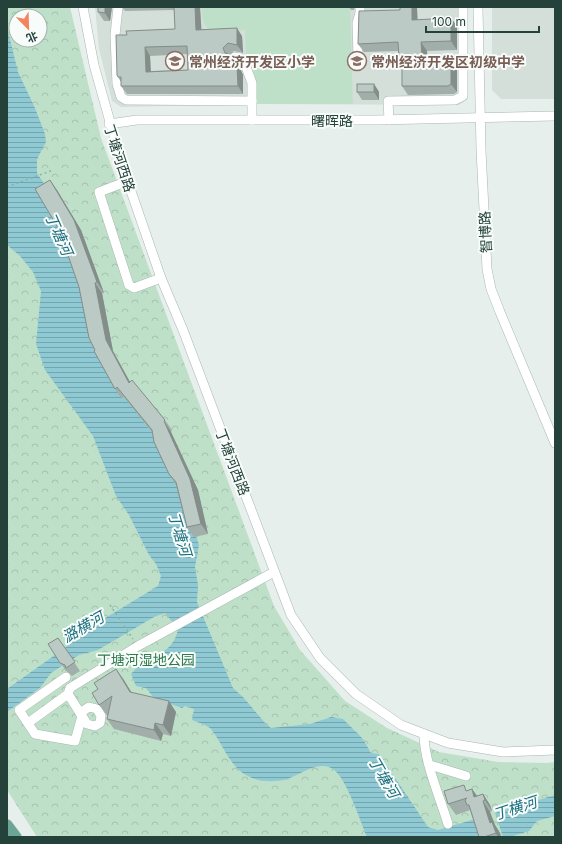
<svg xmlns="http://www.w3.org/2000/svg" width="562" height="844" font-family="Inter,'Noto Sans SC',sans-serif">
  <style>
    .built { fill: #d4dfda }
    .forest { fill: url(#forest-crowns); fill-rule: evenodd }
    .garden { fill: #bfe0c8 }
    .water { fill: url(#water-rules) }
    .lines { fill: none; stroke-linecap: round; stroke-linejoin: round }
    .minor-casing { stroke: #a8b8b2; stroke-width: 10 }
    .major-casing { stroke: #c2cac8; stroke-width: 12 }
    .path { stroke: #86b3a5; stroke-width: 1.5; stroke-dasharray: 2 3; stroke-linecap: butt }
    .minor { stroke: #fff; stroke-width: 9 }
    .major { stroke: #6aa596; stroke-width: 11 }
    .wall { fill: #a1aea9; fill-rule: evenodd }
    .shaded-wall { fill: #838d89 }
    .building { fill: #bbcac4; stroke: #838d89; fill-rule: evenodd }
    .labels { text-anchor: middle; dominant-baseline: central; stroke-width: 4; stroke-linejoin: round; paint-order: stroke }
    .education-label { font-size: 14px; font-weight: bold; fill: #785e54; stroke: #f7fbf9; text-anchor: start }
    .street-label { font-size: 14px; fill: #24423a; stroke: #f7fbf9 }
    .park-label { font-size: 14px; fill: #2d7a4b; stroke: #f7fbf9 }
    .water-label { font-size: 15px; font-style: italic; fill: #1c6f80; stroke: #f7fbf9 }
  </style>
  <defs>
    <pattern id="forest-crowns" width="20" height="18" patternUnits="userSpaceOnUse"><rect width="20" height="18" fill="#bfe0c8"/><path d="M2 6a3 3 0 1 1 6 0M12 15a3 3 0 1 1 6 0" fill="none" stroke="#a4c1ad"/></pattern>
    <pattern id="water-rules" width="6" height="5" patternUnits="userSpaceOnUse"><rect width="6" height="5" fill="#8ec9d4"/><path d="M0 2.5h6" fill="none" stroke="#74a5ad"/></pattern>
  </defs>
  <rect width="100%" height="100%" fill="#e6efeb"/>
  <g class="built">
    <polygon points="95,7 466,7 466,100 459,105 255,104 121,107 112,101 99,49"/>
    <polygon points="492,7 555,7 555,99 501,99 492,90"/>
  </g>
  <path class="forest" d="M7 7H70L101 138 274 606 300 650 345 701 387 728 439 752 498 762 547 763 555 762V837H37L7 790ZM16 16H40V40H16Z"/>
  <path class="garden" d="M202 7H350L353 104H255L246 56 245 30 211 32C202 24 202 18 202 7Z"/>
  <g class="water">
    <path d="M7 27 18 72 35 108 45 134 46 142 37 159V173L51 194 122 399 125 397 159 441 182 491 199 545 195 567 198 585 197 602 233 688 243 697 266 724 271 728 310 724 331 717 343 719 363 739 371 753 379 754 428 827 438 830 475 819 480 837H367C360 821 347 779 333 769 318 759 298 777 284 780 273 782 258 782 248 776 230 768 223 744 211 729 207 725 197 722 192 720L194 709 185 706 182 708 154 698 146 688 136 686 131 674C146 655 173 657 178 629L165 613 154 617 98 650 79 655 51 673 40 688 7 712V689L69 645 84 631 158 586 161 576 156 564 149 555 129 515 116 496 93 436 45 370 36 344 41 291 33 272 20 256 7 245Z"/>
    <polygon points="555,795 555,816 537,821 529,831 510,837 503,837 495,813"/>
  </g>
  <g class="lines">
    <defs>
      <g id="minor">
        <polyline points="83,7 94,65 123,168 161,278 183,330 291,615 320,658 356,694 401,725 448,743 503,752 555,750"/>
        <polyline points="118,7 115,35 117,84 121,97 126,100 252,101"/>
        <polyline points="478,7 481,150 487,269 491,289 500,312 555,443"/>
        <polyline points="358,56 357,23 360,13 360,7"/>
        <polyline points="235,57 243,59 252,83 252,120"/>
        <polyline points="389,120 388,101 455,100 463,96 463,7"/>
        <polyline points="109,124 137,120 377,120 555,116"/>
        <polyline points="128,181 99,192 129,285 134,288 161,278"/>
        <polyline points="66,677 19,710 35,734 75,741 82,716 68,694"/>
        <polyline points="80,713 89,707 97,709 101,716 100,723 95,726 87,724 82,716"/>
        <polyline points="28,723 68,694 70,688 138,646 274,572"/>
        <path d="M424 734C424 762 440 797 448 824"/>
        <polyline points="430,765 466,776"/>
      </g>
      <polyline id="major" points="7,825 16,837"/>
    </defs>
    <use href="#minor" class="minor-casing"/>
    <use href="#major" class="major-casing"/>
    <g class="path">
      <polyline points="7,187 53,170"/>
      <polyline points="110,605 133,639"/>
    </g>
    <use href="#minor" class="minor"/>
    <use href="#major" class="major"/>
  </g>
  <g class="wall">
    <polygon points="112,7 110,21 104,21 98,12"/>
    <path d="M122 7H200L201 29 242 36 243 53 234 51 230 55 233 56 238 64 243 75V94H127L121 86V82L118 77 127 35 175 29 174 10 125 11ZM188 54V70L151 71 150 56Z"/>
    <polygon points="349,7 355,7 354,10 351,10"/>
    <polygon points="400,10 418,20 457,26 457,50 427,51 427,56 457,63 457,92 454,94 408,95 402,86 402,61 399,56 398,51 364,52 358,44"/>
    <polygon points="374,84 379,92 379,100 362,100 357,92"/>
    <polygon points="57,190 81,230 104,293 102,293 113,351 130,382 165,420 172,430 171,432 198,490 208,534 194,537 187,527 176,485 169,474 152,432 124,397 122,399 115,389 95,350 79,287 64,238"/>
    <polygon points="58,638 80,671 72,676 69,673 66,671 48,644"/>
    <polygon points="116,669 131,693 176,712 171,736 163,734 161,741 114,729 107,719 108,715 107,715 99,705 98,689"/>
    <polygon points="472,789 477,796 483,794 490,805 492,811 490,812 495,825 500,833 501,837 479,837 470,810 456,815 448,804 467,791"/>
  </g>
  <g class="shaded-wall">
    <polygon points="105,7 112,7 110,21 105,13"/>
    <polygon points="195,7 200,7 202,38 196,30"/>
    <polygon points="412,7 417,7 418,28 412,20"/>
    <polygon points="451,18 457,26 457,50 451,41"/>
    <polygon points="237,28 242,36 243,53 237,45"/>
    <polygon points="421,42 427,51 428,64 422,56"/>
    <polygon points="145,47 150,56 151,80 146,72"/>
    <polygon points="451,55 457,63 457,92 451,84"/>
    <polygon points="233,56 238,64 243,75 243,94 238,86"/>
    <polygon points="374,84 379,92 379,100 374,92"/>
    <polygon points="50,180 57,190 81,230 104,293 97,282"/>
    <polygon points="95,283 102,293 113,351 136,393 129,383 106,340"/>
    <polygon points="164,421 171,432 198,490 208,534 201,524"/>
    <polygon points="116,669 124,680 138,703 130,692"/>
    <polygon points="169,701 176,712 171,736 163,725"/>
    <polygon points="155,723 163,734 161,741 154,730"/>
    <polygon points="472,789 480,800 474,797"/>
    <polygon points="483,794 490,805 492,811 485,800"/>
    <polygon points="483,801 490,812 495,825 500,833 501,837 498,837 490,823"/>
  </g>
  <g class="building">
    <polygon points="98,7 105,7 105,13 98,12"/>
    <path d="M174 7H195L196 30 237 28V45L228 43 223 48 225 53 233 56 237 67 238 86H121V77H118L117 75 116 35H127L126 31 175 29ZM187 46 188 70 146 72 145 47Z"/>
    <polygon points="400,7 412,7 412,20 451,18 451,41 421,42 422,56 451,55 451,84 448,86 402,86 402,56 399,56 398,42 358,44 359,11 400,10"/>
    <rect x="357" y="84" width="17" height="8"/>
    <polygon points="50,180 74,220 97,282 95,283 106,340 129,383 132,380 165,420 164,421 190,479 201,524 187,527 176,482 169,474 154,442 152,430 117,387 115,389 94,351 95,350 89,338 79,287 62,238 64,238 35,189"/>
    <polygon points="58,638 75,662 66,668 65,665 60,663 48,644"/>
    <polygon points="116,669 130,692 169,701 163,725 155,723 154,730 107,719 112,696 99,705 92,693 98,689 94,683"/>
    <polygon points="464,785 466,791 472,789 474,797 483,794 485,800 483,801 490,823 492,822 496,833 484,837 479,837 469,805 467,805 465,800 467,798 448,804 444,791"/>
  </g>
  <defs>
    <symbol id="school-ring" viewBox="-11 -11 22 22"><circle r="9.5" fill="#f7fbf9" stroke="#8d6e63" stroke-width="1.5"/><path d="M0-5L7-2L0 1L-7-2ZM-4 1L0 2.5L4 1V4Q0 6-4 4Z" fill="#8d6e63"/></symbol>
  </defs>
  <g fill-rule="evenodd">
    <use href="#school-ring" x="164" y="50" width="22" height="22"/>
    <use href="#school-ring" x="346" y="50" width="22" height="22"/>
  </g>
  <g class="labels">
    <g class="education-label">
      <text x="189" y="61">常州经济开发区小学</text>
      <text x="371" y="61">常州经济开发区初级中学</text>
    </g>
    <g class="street-label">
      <text x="332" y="120">曙晖路</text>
      <text transform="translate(120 158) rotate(72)">丁塘河西路</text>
      <text transform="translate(485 232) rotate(-93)">智博路</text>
      <text transform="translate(233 462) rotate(69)">丁塘河西路</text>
    </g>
    <g class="park-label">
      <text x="146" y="659">丁塘河湿地公园</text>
    </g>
    <g class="water-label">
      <text transform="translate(59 234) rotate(66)">丁塘河</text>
      <text transform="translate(180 534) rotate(73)">丁塘河</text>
      <text transform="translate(83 627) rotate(-30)">潞横河</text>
      <text transform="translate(384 777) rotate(60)">丁塘河</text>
      <text transform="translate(515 808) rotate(-18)">丁横河</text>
    </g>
  </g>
  <rect width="562" height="844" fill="none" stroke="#24423a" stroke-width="16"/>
  <g transform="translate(28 28) rotate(157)"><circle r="19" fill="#f7fbf9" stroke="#a3b1ad"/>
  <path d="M0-3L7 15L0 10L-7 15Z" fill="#f4845f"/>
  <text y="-6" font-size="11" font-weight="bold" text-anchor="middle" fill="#24423a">北</text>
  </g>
  <path d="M426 26v6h113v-6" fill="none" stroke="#24423a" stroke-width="2"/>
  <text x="432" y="26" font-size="12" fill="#24423a" stroke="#f7fbf9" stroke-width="3" paint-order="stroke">100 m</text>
</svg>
